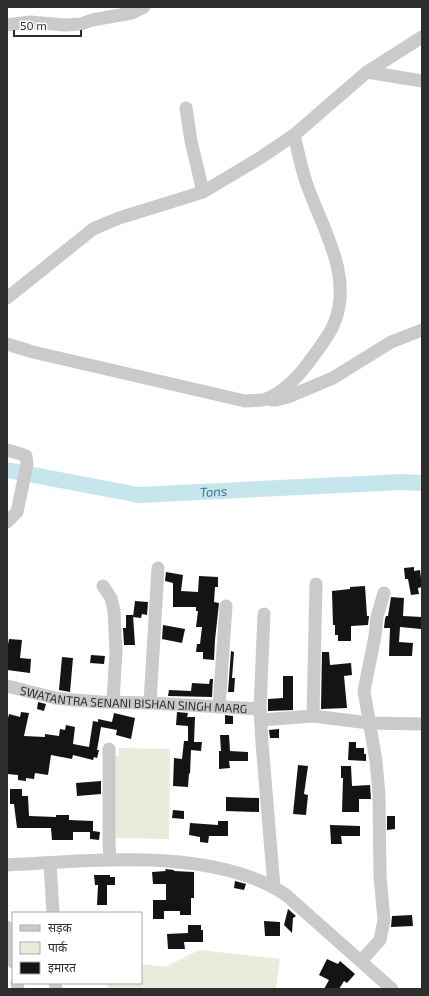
<svg xmlns="http://www.w3.org/2000/svg" width="429" height="996" font-family="'Exo 2','Noto Sans Devanagari',sans-serif">
  <style>
    .green { fill: #e8ecda }
    .lines { fill: none; stroke-linecap: round; stroke-linejoin: round }
    .river { stroke: #c5e6ed; stroke-width: 16 }
    .building { fill: #141414 }
    .minor { stroke: #cacaca; stroke-width: 13 }
    .labels { text-anchor: middle; dominant-baseline: central; stroke-width: 4; stroke-linejoin: round; paint-order: stroke }
    .street-label { font-size: 12px; fill: #2d2d2d; stroke: #fff }
    .water-label { font-size: 13px; font-style: italic; fill: #367e8c; stroke: #fff }
  </style>
  <rect width="100%" height="100%" fill="#fff"/>
  <g class="green">
    <polygon points="119,748 170,749 169,839 112,838 113,756 119,756"/>
    <polygon points="199,950 280,959 276,989 107,989 108,983 141,983 141,964 165,967"/>
  </g>
  <g class="lines">
    <path class="river" id="s1" d="M7 470 139 495 402 482 422 483"/>
  </g>
  <g class="building">
    <polygon points="414,567 414,571 420,570 422,587 418,588 419,594 411,595 408,579 405,579 404,568"/>
    <polygon points="166,572 183,575 181,591 198,592 199,576 218,577 218,587 215,587 214,602 219,603 215,640 214,660 203,659 203,652 196,652 197,644 200,644 202,627 196,627 198,611 196,611 196,607 173,607 173,583 165,581"/>
    <polygon points="365,586 367,616 369,616 368,625 351,626 351,641 338,641 338,635 335,635 335,625 333,625 332,591 350,589 350,587"/>
    <polygon points="391,597 404,598 403,616 422,617 421,629 400,627 399,642 413,643 412,656 389,656 390,628 384,628 385,619 386,616 388,616"/>
    <polygon points="135,601 148,602 147,615 142,614 141,618 133,617"/>
    <polygon points="126,615 133,615 135,645 124,645 123,628 126,628"/>
    <polygon points="163,625 185,629 182,643 162,639"/>
    <polygon points="9,639 22,640 20,658 31,659 30,673 7,670 7,649"/>
    <polygon points="231,651 234,652 232,678 235,678 234,692 228,692"/>
    <polygon points="322,652 329,652 330,665 351,663 352,675 344,676 347,708 321,709"/>
    <polygon points="91,655 105,656 104,664 90,663"/>
    <polygon points="62,657 73,658 70,692 59,690"/>
    <polygon points="283,676 293,676 293,710 268,711 268,699 283,698"/>
    <polygon points="210,679 213,679 212,697 168,696 169,690 191,691 192,683 209,684"/>
    <polygon points="38,702 46,704 44,711 37,709"/>
    <polygon points="21,712 29,713 24,736 45,737 45,734 59,736 60,729 65,730 66,725 75,727 73,744 89,747 93,721 98,722 98,719 112,722 114,713 135,718 131,739 116,735 117,730 101,727 97,750 99,750 97,758 94,757 93,760 73,755 72,759 51,755 48,775 35,773 34,779 26,778 26,781 18,780 18,775 7,774 7,722 9,714 20,717"/>
    <polygon points="177,712 188,713 187,717 195,717 194,742 202,742 201,751 191,750 190,774 189,773 188,787 173,786 174,758 182,759 184,741 188,741 188,726 176,725"/>
    <polygon points="225,715 233,716 233,724 225,724"/>
    <polygon points="279,729 279,738 270,738 269,730"/>
    <polygon points="220,735 229,735 230,751 248,752 248,761 229,761 230,768 219,769 219,751 221,751"/>
    <polygon points="349,742 356,742 356,748 364,748 364,754 366,754 366,761 348,760"/>
    <polygon points="298,765 308,766 304,794 308,795 306,815 293,814"/>
    <polygon points="341,766 351,766 352,786 370,785 371,799 359,799 359,812 342,812 343,778 341,778"/>
    <polygon points="101,781 101,794 77,796 76,783"/>
    <polygon points="10,789 22,789 22,796 28,796 29,816 56,817 56,815 69,815 69,820 93,821 93,831 100,832 99,840 90,839 90,832 73,832 73,840 52,840 51,828 17,828 14,804 10,804"/>
    <polygon points="226,797 259,798 259,812 226,811"/>
    <polygon points="173,810 184,811 184,819 172,818"/>
    <polygon points="387,816 395,816 395,829 387,830"/>
    <polygon points="218,821 228,821 228,836 209,836 208,843 200,842 200,837 189,835 190,823 218,825"/>
    <polygon points="330,825 360,826 360,836 341,836 342,844 331,844"/>
    <polygon points="165,869 174,870 174,871 194,872 194,898 191,898 191,915 180,915 180,911 164,911 164,919 153,919 153,900 166,900 166,884 153,884 152,872 166,871"/>
    <polygon points="94,875 110,875 110,877 115,877 115,885 107,885 107,905 97,905 98,885 95,885"/>
    <polygon points="235,881 246,884 244,890 234,888"/>
    <polygon points="288,909 296,916 293,918 292,933 284,925"/>
    <polygon points="412,915 413,926 391,927 392,916"/>
    <polygon points="264,921 280,922 280,936 265,936"/>
    <polygon points="188,925 201,925 201,930 203,930 203,942 184,942 185,949 168,949 167,934 188,933"/>
    <polygon points="327,959 338,964 340,961 355,974 347,983 344,981 339,989 324,989 329,980 319,975"/>
  </g>
  <g class="lines">
    <g class="minor">
      <polyline points="7,25 30,22 65,25 81,24 92,20 132,13 144,7"/>
      <polyline points="367,72 422,81"/>
      <polyline points="186,108 191,141 203,192"/>
      <polyline points="7,298 93,229 119,218 203,192 260,158 294,135 367,72 422,37"/>
      <path d="M7 344 33 352 245 401C251 400 260 401 266 399 284 392 298 377 309 362 318 349 330 336 335 321 353 274 321 226 306 182 301 167 298 151 294 135"/>
      <polyline points="271,400 276,400 288,397 333,378 391,342 422,330"/>
      <polyline points="7,450 21,454 26,456 27,464 17,512 7,522"/>
      <polyline points="103,586 111,598 114,611 116,651 113,702"/>
      <polyline points="264,614 260,709 262,743 274,887"/>
      <path id="s2" d="M7 686 55 698 73 700 102 702 150 703 260 709"/>
      <polyline points="150,703 158,568"/>
      <polyline points="219,707 226,606"/>
      <polyline points="313,716 316,584"/>
      <polyline points="261,720 313,716 369,723 422,724"/>
      <polyline points="109,749 109,842 110,860"/>
      <polyline points="50,863 53,913"/>
      <path d="M7 865C92 861 213 846 286 895L392 989"/>
      <polyline points="7,927 13,962"/>
      <polyline points="361,961 380,940 384,920 380,876 379,795 376,761 364,691 375,636 377,617 384,593"/>
      <polyline points="17,983 18,989"/>
      <polyline points="55,983 56,989"/>
    </g>
  </g>
  <g class="labels">
    <g class="street-label">
      <text stroke="none"><textPath href="#s2" startOffset="128">SWATANTRA SENANI BISHAN SINGH MARG</textPath></text>
    </g>
    <g class="water-label">
      <text stroke="none"><textPath href="#s1" startOffset="209">Tons</textPath></text>
    </g>
  </g>
  <rect width="429" height="996" fill="none" stroke="#2d2d2d" stroke-width="16"/>
  <rect x="12" y="912" width="130" height="72" fill="#ffffff" stroke="#ababab"/>
  <rect x="20" y="925" width="20" height="6" fill="#cacaca" stroke="#ababab"/>
  <text x="48" y="932" font-size="12" fill="#2d2d2d">सड़क</text>
  <rect x="20" y="942" width="20" height="12" fill="#e8ecda" stroke="#ababab"/>
  <text x="48" y="952" font-size="12" fill="#2d2d2d">पार्क</text>
  <rect x="20" y="962" width="20" height="12" fill="#141414" stroke="#ababab"/>
  <text x="48" y="972" font-size="12" fill="#2d2d2d">इमारत</text>
  <path d="M14 30v6h67v-6" fill="none" stroke="#2d2d2d" stroke-width="2"/>
  <text x="20" y="30" font-size="12" fill="#2d2d2d" stroke="#ffffff" stroke-width="3" paint-order="stroke">50 m</text>
</svg>
